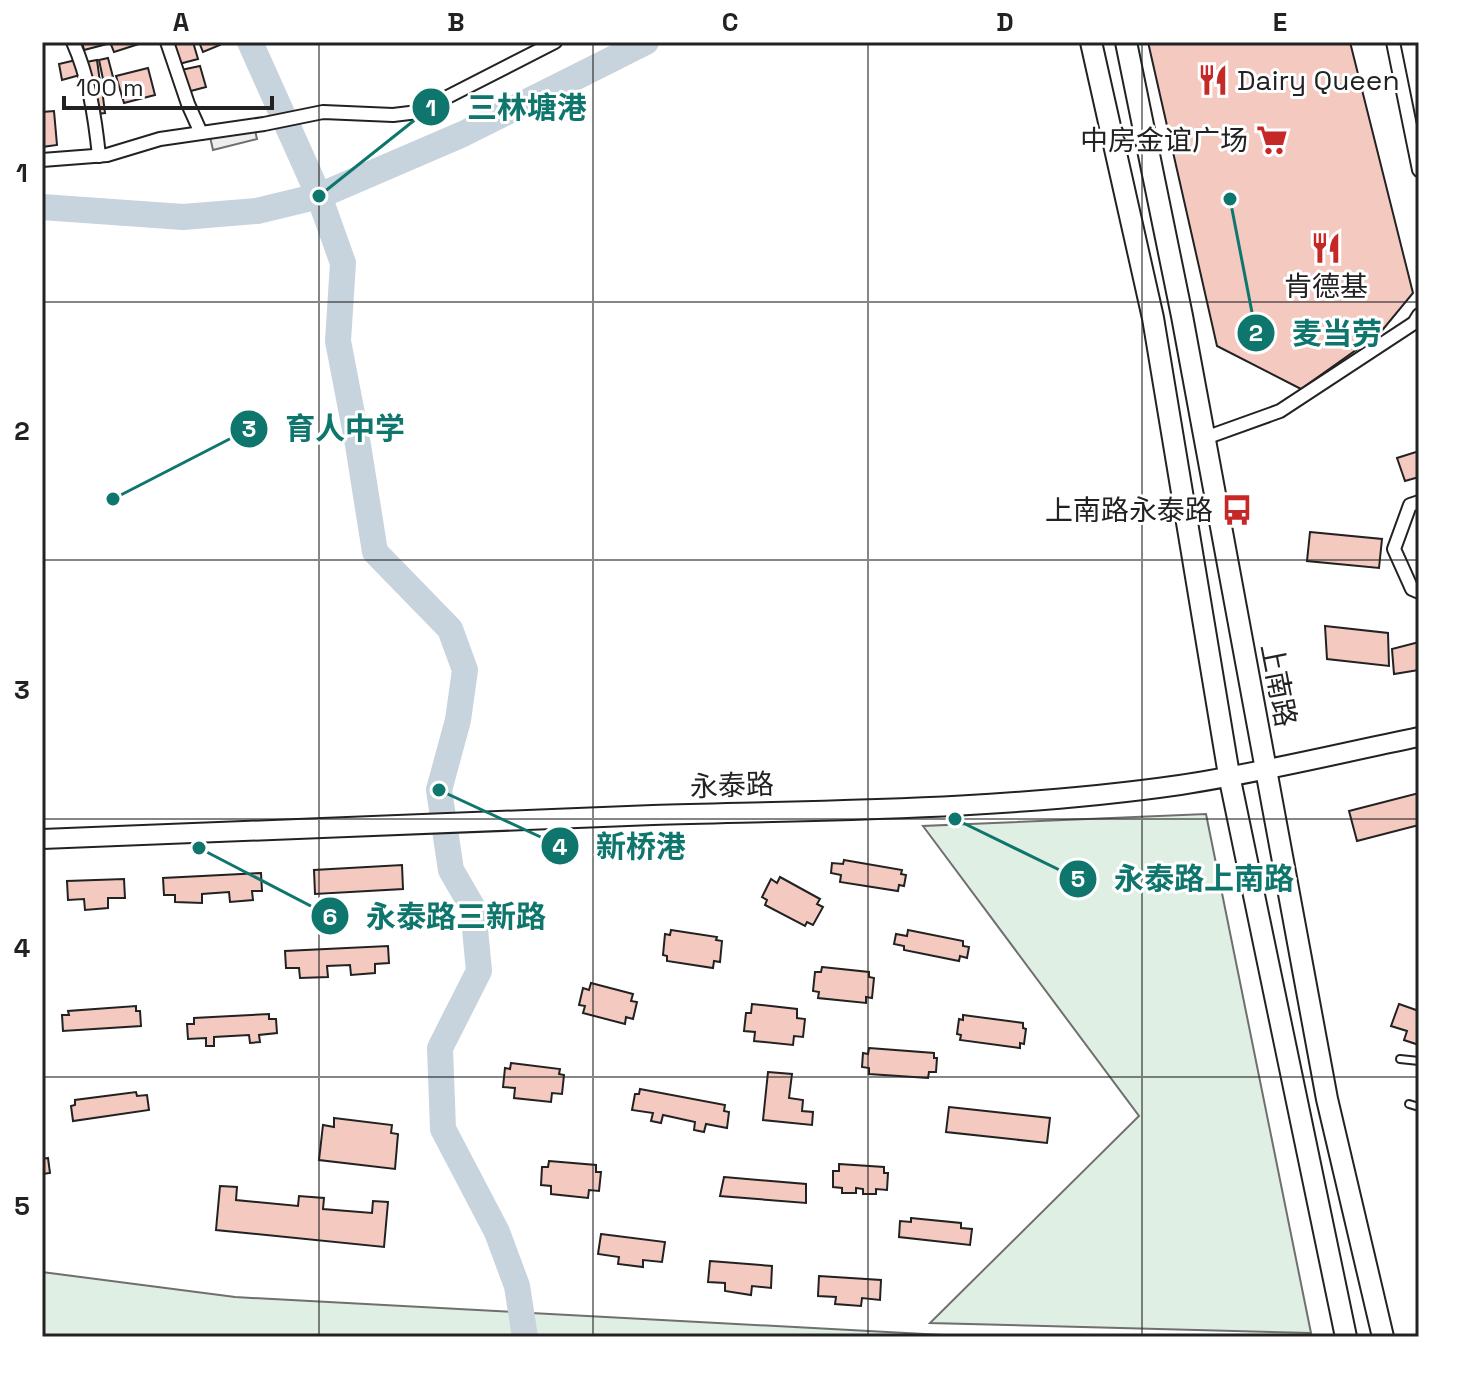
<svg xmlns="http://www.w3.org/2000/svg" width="1461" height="1379" font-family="'Space Grotesk','Noto Sans SC',sans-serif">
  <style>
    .green { fill: #e0efe3; stroke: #6f6f6f; stroke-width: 2 }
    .parking { fill: #ededed; stroke: #6f6f6f; stroke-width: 2 }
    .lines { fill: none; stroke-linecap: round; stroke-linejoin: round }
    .river { stroke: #c7d3dd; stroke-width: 26 }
    .building { fill: #f3c9c0; stroke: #222; stroke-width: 2 }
    .lane-casing { stroke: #222; stroke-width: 10 }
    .street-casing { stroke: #222; stroke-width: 16 }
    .secondary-casing { stroke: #222; stroke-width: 22 }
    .primary-casing { stroke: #222; stroke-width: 24 }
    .lane { stroke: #fff; stroke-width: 6 }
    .street { stroke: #fff; stroke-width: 12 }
    .secondary { stroke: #fff; stroke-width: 18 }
    .primary { stroke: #fff; stroke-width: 20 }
    .grid { fill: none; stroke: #222; stroke-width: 2; stroke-opacity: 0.55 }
    .labels { text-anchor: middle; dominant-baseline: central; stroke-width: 6; stroke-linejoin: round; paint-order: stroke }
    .poi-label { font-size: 28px; fill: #222; stroke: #fff; text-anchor: end }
    .street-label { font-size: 28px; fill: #222; stroke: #fff }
    .leader { fill: none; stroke: #0f766e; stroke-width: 3 }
    .callout-dot { fill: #0f766e; stroke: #fff; stroke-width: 3 }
    .mark-label { font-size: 24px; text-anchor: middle; font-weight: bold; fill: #fff }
    .callout-label { font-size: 30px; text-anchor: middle; font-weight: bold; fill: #0f766e; stroke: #fff; stroke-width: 6; stroke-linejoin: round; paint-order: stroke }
    .neatline { fill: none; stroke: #222; stroke-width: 3 }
    .grid-label { font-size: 26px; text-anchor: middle; font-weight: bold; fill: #222 }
  </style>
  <rect width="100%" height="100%" fill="#fff"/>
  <g class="green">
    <polygon points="1206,814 1311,1333 930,1323 1139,1116 923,826"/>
    <polygon points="42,1272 235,1297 980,1337 42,1337"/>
  </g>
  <polygon class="parking" points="254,126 257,139 213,150 210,137"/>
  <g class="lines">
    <g class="river">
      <polyline points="250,42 319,196 343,263 338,341 358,445 375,552 450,629 465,670 458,720 439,790 451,870 473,908 479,971 440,1048 443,1129 497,1232 517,1286 525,1337"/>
      <polyline points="42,207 183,217 257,211 319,196 463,134 646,42"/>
    </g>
  </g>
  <g class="building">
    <polygon points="82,42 106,42 107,44 84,50"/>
    <polygon points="110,42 141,42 142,43 114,52"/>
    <polygon points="173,42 193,42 198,59 179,64"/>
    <polygon points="199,42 219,42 220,45 203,52"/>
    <polygon points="1148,42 1350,42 1413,293 1380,333 1301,389 1217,346"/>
    <polygon points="108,58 113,77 103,79 99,60"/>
    <polygon points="76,60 80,75 62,80 59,64"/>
    <polygon points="97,60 100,82 89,83 86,62"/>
    <polygon points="200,66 206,87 187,92 181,70"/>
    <polygon points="148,68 155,95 124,103 116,76"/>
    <polygon points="102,89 105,113 96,114 92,90"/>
    <polygon points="54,111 57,145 42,147 42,112"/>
    <polygon points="1419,451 1419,477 1405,481 1397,458"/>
    <polygon points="1310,532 1382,539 1379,568 1307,561"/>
    <polygon points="1325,626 1388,633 1389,666 1327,659"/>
    <polygon points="1419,642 1419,670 1394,674 1392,649"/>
    <polygon points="1419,793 1419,825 1357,841 1349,811"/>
    <polygon points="844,860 902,870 901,874 906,875 904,886 899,885 898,891 840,882 841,875 831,873 832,863 843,864"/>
    <polygon points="402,865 403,889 315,894 314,870"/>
    <polygon points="261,873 262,891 252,891 253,900 230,902 229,892 202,894 202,903 175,902 175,895 164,895 163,878"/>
    <polygon points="780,877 820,899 817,904 823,907 813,925 807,922 805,926 765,905 767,900 762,897 771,879 777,883"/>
    <polygon points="124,879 125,898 108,898 108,908 85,910 84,899 68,900 67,881"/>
    <polygon points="671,930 717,937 716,940 722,941 720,962 714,961 713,968 667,961 667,956 663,955 665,934 670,935"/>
    <polygon points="908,930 963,941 963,946 969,947 967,958 960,956 959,961 904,950 904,946 894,944 896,934 907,936"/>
    <polygon points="388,946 389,963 375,964 375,973 351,975 350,965 327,966 328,977 300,978 299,968 286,968 285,951"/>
    <polygon points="822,967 869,972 869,977 874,978 872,998 866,997 866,1003 818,998 819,992 813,991 815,972 821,972"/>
    <polygon points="591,983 633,994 631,1001 637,1002 633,1019 626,1017 625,1024 583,1013 585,1006 579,1005 583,988 589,990"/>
    <polygon points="752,1004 797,1009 797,1018 805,1019 803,1037 794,1036 793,1045 754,1041 755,1032 744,1031 746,1013 751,1013"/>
    <polygon points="1399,1004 1419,1011 1419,1045 1404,1040 1407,1031 1391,1026"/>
    <polygon points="136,1006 136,1011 140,1011 141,1026 63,1031 62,1015 69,1015 68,1011"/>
    <polygon points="269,1014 269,1019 276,1019 277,1033 259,1035 260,1042 250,1043 249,1035 214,1037 214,1046 206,1046 206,1038 188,1039 187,1024 194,1024 194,1018"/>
    <polygon points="963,1015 1023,1023 1023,1028 1026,1029 1024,1044 1020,1043 1020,1048 960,1040 961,1035 957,1034 959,1019 963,1020"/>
    <polygon points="869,1048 934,1053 934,1058 937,1058 936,1072 929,1072 928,1078 869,1074 869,1068 862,1067 863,1053 868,1054"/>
    <polygon points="511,1063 560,1069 559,1074 564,1075 562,1094 552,1093 551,1102 514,1098 515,1088 503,1087 505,1068 510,1069"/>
    <polygon points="768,1072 792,1074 789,1098 803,1100 802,1111 813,1112 812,1125 763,1120"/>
    <polygon points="640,1089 725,1105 724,1111 729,1112 727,1128 706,1124 704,1132 694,1130 695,1122 663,1115 661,1123 651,1121 653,1113 632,1110 635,1094 639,1094"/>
    <polygon points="136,1092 137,1096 147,1095 149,1110 73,1121 71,1106 75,1105 75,1100"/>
    <polygon points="949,1107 1050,1118 1047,1143 946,1132"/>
    <polygon points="334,1118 392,1125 391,1133 398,1134 395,1169 319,1160 323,1125 334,1127"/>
    <polygon points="48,1158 50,1173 42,1174 42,1159"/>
    <polygon points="549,1161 596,1165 596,1172 601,1172 599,1191 589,1190 588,1198 551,1194 551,1186 541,1185 542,1167 548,1167"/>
    <polygon points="839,1164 884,1167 884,1173 888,1173 887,1190 876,1189 876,1194 863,1194 863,1189 856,1188 856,1193 842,1193 842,1188 833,1187 833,1171 839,1171"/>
    <polygon points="724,1177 806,1184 806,1203 720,1196"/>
    <polygon points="220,1186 237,1187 236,1200 298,1206 299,1196 324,1198 323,1209 372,1213 373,1201 388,1202 384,1247 216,1230"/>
    <polygon points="911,1218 961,1223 961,1228 972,1229 970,1245 899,1237 900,1221 911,1222"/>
    <polygon points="601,1234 665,1242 662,1262 643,1260 643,1267 618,1264 619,1257 598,1254"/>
    <polygon points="710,1261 772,1266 771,1288 752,1286 751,1295 725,1291 725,1283 708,1282"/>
    <polygon points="819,1276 881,1280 880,1300 862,1298 861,1306 835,1304 836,1297 818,1296"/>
  </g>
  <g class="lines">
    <defs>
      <g id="lane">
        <polyline points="1400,1059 1419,1061"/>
        <polyline points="1409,1104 1419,1107"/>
      </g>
      <g id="street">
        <path d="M73 42C89 78 95 117 99 156"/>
        <polyline points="167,42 188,104 201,133"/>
        <polyline points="1393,42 1419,170"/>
        <polyline points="42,160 107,155 160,139 264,124 323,112 393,115 418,112 555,42"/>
        <polyline points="1205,438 1280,411 1414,323 1419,315"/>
        <polyline points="1419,502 1410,505 1394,549 1412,589 1419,592"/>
      </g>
      <path id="secondary" d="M42 839C246 832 449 822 653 815 829 810 1006 810 1180 785 1260 773 1340 753 1419 737"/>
      <g id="primary">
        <polyline points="1091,42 1153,318 1229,775 1346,1337"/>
        <polyline points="1126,42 1182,316 1327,1099 1383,1337"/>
      </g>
    </defs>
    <use href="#lane" class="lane-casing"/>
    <use href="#street" class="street-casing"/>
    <use href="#secondary" class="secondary-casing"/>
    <use href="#primary" class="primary-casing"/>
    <use href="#lane" class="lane"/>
    <use href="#street" class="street"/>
    <use href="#secondary" class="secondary"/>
    <use href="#primary" class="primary"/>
  </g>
  <path class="grid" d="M319 42V1337M593 42V1337M868 42V1337M1142 42V1337M42 302H1419M42 560H1419M42 819H1419M42 1077H1419"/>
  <defs>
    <symbol id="restaurant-bare" viewBox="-9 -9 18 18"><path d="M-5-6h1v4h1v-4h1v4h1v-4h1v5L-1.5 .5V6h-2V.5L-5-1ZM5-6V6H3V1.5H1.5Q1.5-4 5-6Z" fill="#c62828" stroke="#fff" stroke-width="2.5" paint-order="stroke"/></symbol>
    <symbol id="supermarket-bare" viewBox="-9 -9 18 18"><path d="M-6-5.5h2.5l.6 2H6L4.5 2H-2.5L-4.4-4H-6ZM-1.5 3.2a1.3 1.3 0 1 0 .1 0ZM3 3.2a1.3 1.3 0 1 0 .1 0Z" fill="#c62828" stroke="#fff" stroke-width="2.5" paint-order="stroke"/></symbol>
    <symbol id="bus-bare" viewBox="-9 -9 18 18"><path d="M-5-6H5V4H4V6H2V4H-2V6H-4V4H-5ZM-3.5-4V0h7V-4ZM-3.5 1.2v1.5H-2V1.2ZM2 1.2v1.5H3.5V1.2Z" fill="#c62828" stroke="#fff" stroke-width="2.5" paint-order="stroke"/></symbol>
  </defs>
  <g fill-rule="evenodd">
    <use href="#restaurant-bare" x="1191" y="58" width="44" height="44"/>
    <use href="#supermarket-bare" x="1250" y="118" width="44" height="44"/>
    <use href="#restaurant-bare" x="1304" y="226" width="44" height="44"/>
    <use href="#bus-bare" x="1215" y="488" width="44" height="44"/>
  </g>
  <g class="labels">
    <g class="poi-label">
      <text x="1237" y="80" text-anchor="start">Dairy Queen</text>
      <text x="1248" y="140">中房金谊广场</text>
      <text x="1326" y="286" text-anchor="middle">肯德基</text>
      <text x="1213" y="510">上南路永泰路</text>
    </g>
    <g class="street-label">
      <text transform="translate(1279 685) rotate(79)">上南路</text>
      <text transform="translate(732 785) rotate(-2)">永泰路</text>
    </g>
  </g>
  <path class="leader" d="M319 196L431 107M1230 199L1256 333M113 499L249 429M439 790L560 846M955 819L1078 879M199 848L330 916"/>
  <g class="callout-dot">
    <circle cx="319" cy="196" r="8"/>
    <circle cx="1230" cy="199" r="8"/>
    <circle cx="113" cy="499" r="8"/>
    <circle cx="439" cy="790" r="8"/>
    <circle cx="955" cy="819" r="8"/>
    <circle cx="199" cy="848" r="8"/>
    <circle cx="431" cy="107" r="20"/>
    <circle cx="1256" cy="333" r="20"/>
    <circle cx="249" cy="429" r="20"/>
    <circle cx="560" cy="846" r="20"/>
    <circle cx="1078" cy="879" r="20"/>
    <circle cx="330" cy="916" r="20"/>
  </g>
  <g class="mark-label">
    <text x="431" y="116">1</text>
    <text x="1256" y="341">2</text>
    <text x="249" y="437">3</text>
    <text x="560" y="855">4</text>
    <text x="1078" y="887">5</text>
    <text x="330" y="925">6</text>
  </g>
  <g class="callout-label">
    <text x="527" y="118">三林塘港</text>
    <text x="1337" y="344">麦当劳</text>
    <text x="345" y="439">育人中学</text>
    <text x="641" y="857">新桥港</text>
    <text x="1204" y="889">永泰路上南路</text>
    <text x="456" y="927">永泰路三新路</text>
  </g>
  <rect width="1461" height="1379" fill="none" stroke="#ffffff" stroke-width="88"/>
  <path d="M64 96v12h208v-12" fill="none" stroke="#222222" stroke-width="4"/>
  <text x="76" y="96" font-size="24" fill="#222222" stroke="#ffffff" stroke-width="6" paint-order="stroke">100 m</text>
  <rect x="44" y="44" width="1373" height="1291" class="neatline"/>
  <g class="grid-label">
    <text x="181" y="31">A</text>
    <text x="456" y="31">B</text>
    <text x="730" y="31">C</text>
    <text x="1005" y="31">D</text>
    <text x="1280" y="31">E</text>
    <text x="22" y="182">1</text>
    <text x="22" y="440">2</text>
    <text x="22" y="699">3</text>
    <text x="22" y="957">4</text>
    <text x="22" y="1215">5</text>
  </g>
</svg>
